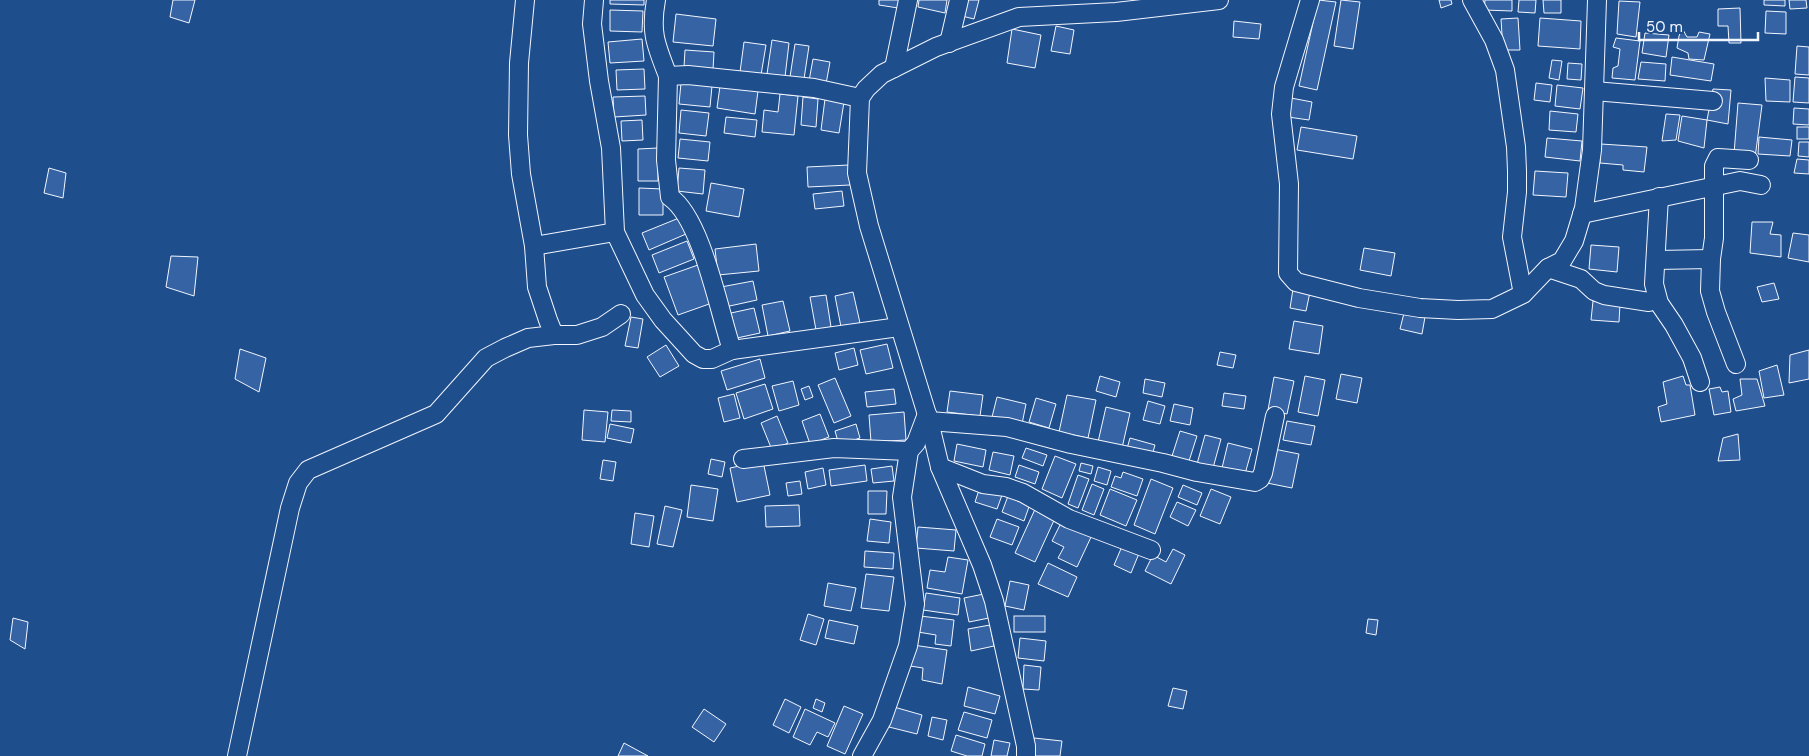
<svg xmlns="http://www.w3.org/2000/svg" width="1809" height="756" font-family="'DM Sans',sans-serif">
  <style>
    .building { fill: #3563a3; stroke: #f2f6ff }
    .lines { fill: none; stroke-linecap: round; stroke-linejoin: round }
    .minor-casing { stroke: #f2f6ff; stroke-width: 20 }
    .minor { stroke: #1f4e8c; stroke-width: 18 }
  </style>
  <rect width="100%" height="100%" fill="#1f4e8c"/>
  <g class="building">
    <polygon points="173,0 195,0 189,23 170,17"/>
    <polygon points="610,0 644,0 644,5 610,4"/>
    <polygon points="879,0 900,0 898,8 879,5"/>
    <polygon points="919,0 947,0 945,13 918,7"/>
    <polygon points="967,0 979,0 974,19 962,16"/>
    <polygon points="1318,0 1336,2 1317,90 1299,86"/>
    <polygon points="1341,0 1360,2 1353,49 1334,46"/>
    <polygon points="1439,0 1451,0 1452,4 1441,8"/>
    <polygon points="1485,0 1512,0 1512,11 1484,10"/>
    <polygon points="1519,0 1536,0 1535,13 1518,12"/>
    <polygon points="1543,0 1561,0 1561,13 1544,13"/>
    <polygon points="1764,0 1785,0 1785,6 1764,5"/>
    <polygon points="1789,0 1806,0 1807,8 1790,9"/>
    <polygon points="1619,1 1640,2 1636,37 1617,34"/>
    <polygon points="1740,8 1741,43 1729,43 1728,26 1718,26 1718,9"/>
    <polygon points="610,10 643,11 642,32 610,31"/>
    <polygon points="1766,11 1786,12 1786,34 1765,33"/>
    <polygon points="676,14 716,19 713,46 673,42"/>
    <polygon points="1518,18 1520,50 1503,50 1501,19"/>
    <polygon points="1540,18 1581,21 1580,49 1538,46"/>
    <polygon points="1234,21 1261,24 1259,39 1233,37"/>
    <polygon points="1056,26 1074,30 1070,54 1051,51"/>
    <polygon points="1682,28 1687,37 1697,37 1699,32 1710,34 1704,60 1689,59 1688,53 1677,48 1679,36"/>
    <polygon points="1012,29 1041,35 1035,68 1007,63"/>
    <polygon points="1645,33 1669,35 1666,57 1642,53"/>
    <polygon points="1616,38 1640,41 1635,80 1612,78 1613,68 1618,66 1620,49 1613,47"/>
    <polygon points="642,39 644,61 610,63 608,42"/>
    <polygon points="772,40 789,43 785,77 767,74"/>
    <polygon points="744,42 766,45 761,75 740,72"/>
    <polygon points="795,44 809,46 804,79 790,77"/>
    <polygon points="1797,46 1809,47 1809,75 1795,74"/>
    <polygon points="685,50 714,52 713,70 684,67"/>
    <polygon points="1672,57 1714,64 1711,81 1670,75"/>
    <polygon points="813,59 830,62 826,84 809,81"/>
    <polygon points="1552,60 1562,61 1559,80 1549,78"/>
    <polygon points="1641,62 1666,64 1665,81 1638,79"/>
    <polygon points="1568,63 1582,64 1581,80 1567,79"/>
    <polygon points="644,69 645,89 617,90 616,70"/>
    <polygon points="1795,77 1809,78 1809,103 1793,102"/>
    <polygon points="1765,78 1790,80 1790,102 1766,101"/>
    <polygon points="681,83 712,86 710,107 679,104"/>
    <polygon points="1536,83 1552,85 1550,102 1534,100"/>
    <polygon points="1557,85 1583,88 1580,109 1555,106"/>
    <polygon points="720,86 758,91 755,114 717,108"/>
    <polygon points="1713,89 1731,90 1728,124 1707,120"/>
    <polygon points="780,94 798,96 794,135 762,132 764,110 778,112"/>
    <polygon points="645,96 646,115 614,117 613,97"/>
    <polygon points="803,97 818,99 816,127 801,125"/>
    <polygon points="1291,98 1312,102 1309,120 1288,117"/>
    <polygon points="825,99 844,102 839,133 821,130"/>
    <polygon points="1738,103 1762,105 1755,158 1734,154"/>
    <polygon points="1794,108 1809,109 1809,125 1793,124"/>
    <polygon points="681,110 709,113 706,136 679,133"/>
    <polygon points="1550,111 1578,114 1576,132 1549,130"/>
    <polygon points="1666,114 1680,115 1676,140 1662,141"/>
    <polygon points="1682,116 1707,120 1704,148 1678,141"/>
    <polygon points="726,117 757,120 755,137 724,133"/>
    <polygon points="642,120 643,140 622,141 621,121"/>
    <polygon points="1301,127 1357,136 1353,159 1297,150"/>
    <rect x="1797" y="127" width="12" height="12"/>
    <polygon points="1759,137 1792,140 1790,156 1758,154"/>
    <polygon points="1547,138 1582,141 1580,161 1545,157"/>
    <polygon points="680,139 710,142 708,161 678,158"/>
    <polygon points="1799,142 1809,142 1809,157 1798,156"/>
    <polygon points="1601,144 1647,147 1644,172 1623,170 1623,165 1600,163"/>
    <polygon points="658,148 658,181 638,181 638,149"/>
    <polygon points="1797,159 1809,160 1809,174 1794,173"/>
    <polygon points="849,165 850,185 808,187 807,167"/>
    <polygon points="49,168 66,173 63,198 44,193"/>
    <polygon points="679,168 705,170 703,194 677,191"/>
    <polygon points="1535,171 1568,173 1566,197 1533,195"/>
    <polygon points="711,183 744,189 739,217 706,211"/>
    <polygon points="639,188 663,189 663,215 639,215"/>
    <polygon points="842,191 844,206 815,209 813,194"/>
    <polygon points="679,218 686,234 649,250 642,233"/>
    <polygon points="1752,222 1773,222 1770,234 1781,235 1781,257 1750,253"/>
    <polygon points="1793,233 1809,235 1809,262 1788,258"/>
    <polygon points="687,241 694,259 659,273 652,255"/>
    <polygon points="756,244 759,271 718,275 715,249"/>
    <polygon points="1591,245 1619,247 1617,272 1589,269"/>
    <polygon points="1364,248 1395,253 1391,276 1360,270"/>
    <polygon points="171,256 198,257 194,296 166,287"/>
    <polygon points="698,265 712,303 678,315 664,277"/>
    <polygon points="753,281 757,300 725,307 721,287"/>
    <polygon points="1774,283 1779,299 1762,302 1757,287"/>
    <polygon points="1293,289 1310,292 1306,311 1290,308"/>
    <polygon points="853,292 860,323 841,327 835,296"/>
    <polygon points="826,295 831,327 816,330 810,297"/>
    <polygon points="783,301 790,331 768,336 762,305"/>
    <polygon points="1593,301 1620,304 1619,322 1591,320"/>
    <polygon points="754,308 760,333 737,338 731,313"/>
    <polygon points="1404,313 1425,317 1422,334 1400,329"/>
    <polygon points="631,317 643,319 638,348 625,346"/>
    <polygon points="1294,321 1323,326 1319,354 1289,349"/>
    <polygon points="887,344 893,368 866,374 860,350"/>
    <polygon points="666,345 679,366 660,377 647,357"/>
    <polygon points="854,348 858,365 839,370 835,353"/>
    <polygon points="240,349 266,358 259,392 235,379"/>
    <polygon points="1809,350 1809,379 1789,383 1790,355"/>
    <polygon points="1220,352 1236,355 1233,368 1217,365"/>
    <polygon points="760,359 765,378 727,390 721,371"/>
    <polygon points="1777,365 1784,395 1764,398 1759,371"/>
    <polygon points="1341,374 1362,378 1357,403 1336,399"/>
    <polygon points="1100,376 1120,382 1116,397 1096,391"/>
    <polygon points="1305,376 1325,380 1318,416 1298,412"/>
    <polygon points="1683,376 1686,385 1690,385 1695,415 1661,422 1658,407 1667,404 1663,382"/>
    <polygon points="1274,377 1294,381 1287,414 1268,410"/>
    <polygon points="835,378 851,416 834,423 818,385"/>
    <polygon points="1145,379 1165,383 1162,397 1143,393"/>
    <polygon points="1740,379 1757,379 1765,406 1736,411 1733,399 1742,395"/>
    <polygon points="793,381 799,405 779,411 772,386"/>
    <polygon points="765,384 773,409 744,419 736,393"/>
    <polygon points="809,386 813,397 805,400 801,389"/>
    <polygon points="1720,387 1722,392 1728,391 1731,412 1714,415 1709,389"/>
    <polygon points="894,389 896,404 867,407 865,392"/>
    <polygon points="950,391 983,395 980,416 947,412"/>
    <polygon points="1224,393 1246,396 1244,409 1222,406"/>
    <polygon points="734,394 740,418 724,422 718,398"/>
    <polygon points="1067,395 1096,400 1088,438 1059,432"/>
    <polygon points="997,397 1026,404 1022,424 992,417"/>
    <polygon points="1036,398 1056,404 1049,428 1029,422"/>
    <polygon points="1148,401 1165,406 1160,424 1143,420"/>
    <polygon points="1174,404 1193,408 1190,425 1170,421"/>
    <polygon points="1106,407 1130,413 1122,448 1098,442"/>
    <polygon points="584,410 608,412 605,442 582,440"/>
    <polygon points="612,410 631,411 631,422 611,421"/>
    <polygon points="904,412 906,440 871,442 869,415"/>
    <polygon points="820,414 829,437 810,444 802,421"/>
    <polygon points="777,416 788,443 772,450 761,423"/>
    <polygon points="1287,421 1315,426 1311,445 1283,440"/>
    <polygon points="610,424 634,429 631,443 607,438"/>
    <polygon points="856,424 860,438 839,445 835,431"/>
    <polygon points="1180,431 1197,436 1189,461 1172,456"/>
    <polygon points="1738,434 1740,460 1718,461 1723,438"/>
    <polygon points="1205,435 1221,439 1213,468 1197,464"/>
    <polygon points="1130,438 1155,445 1151,459 1126,452"/>
    <polygon points="1228,443 1252,449 1245,474 1222,468"/>
    <polygon points="957,444 986,450 983,467 954,461"/>
    <polygon points="1026,448 1047,455 1043,466 1022,458"/>
    <polygon points="1274,449 1299,454 1292,488 1267,483"/>
    <polygon points="993,452 1014,456 1010,475 989,470"/>
    <polygon points="1055,456 1076,464 1062,498 1042,489"/>
    <polygon points="711,459 725,462 722,477 708,474"/>
    <polygon points="603,460 616,462 613,481 600,479"/>
    <polygon points="763,461 770,495 737,502 730,468"/>
    <polygon points="1081,463 1093,466 1091,474 1079,471"/>
    <polygon points="865,465 867,481 831,486 829,470"/>
    <polygon points="1019,465 1039,472 1035,484 1015,477"/>
    <polygon points="892,466 894,481 873,483 871,469"/>
    <polygon points="1098,467 1111,471 1107,485 1094,481"/>
    <polygon points="823,468 826,485 808,489 805,472"/>
    <polygon points="1123,472 1143,479 1137,496 1111,487 1115,476 1121,478"/>
    <polygon points="1078,475 1089,479 1078,508 1068,504"/>
    <polygon points="1151,479 1173,488 1155,534 1134,525"/>
    <polygon points="800,481 802,494 788,496 786,483"/>
    <polygon points="1092,484 1104,489 1094,515 1082,510"/>
    <polygon points="691,485 718,489 713,521 687,517"/>
    <polygon points="1183,485 1202,493 1197,505 1178,497"/>
    <polygon points="980,487 1002,495 997,509 975,502"/>
    <polygon points="1110,489 1137,500 1126,526 1100,515"/>
    <polygon points="1211,489 1231,497 1220,524 1200,516"/>
    <polygon points="868,491 887,491 886,514 868,514"/>
    <polygon points="1008,496 1030,504 1024,521 1002,512"/>
    <polygon points="1177,502 1196,510 1188,526 1170,517"/>
    <polygon points="799,505 800,526 766,527 765,506"/>
    <polygon points="665,506 682,510 673,547 657,544"/>
    <polygon points="1036,507 1056,516 1035,562 1015,553"/>
    <polygon points="635,513 654,516 649,547 631,544"/>
    <polygon points="870,519 891,522 889,543 867,541"/>
    <polygon points="997,519 1019,527 1012,545 990,537"/>
    <polygon points="1062,521 1092,535 1077,567 1058,558 1064,547 1052,541"/>
    <polygon points="918,527 956,530 954,551 916,548"/>
    <polygon points="1123,544 1140,551 1131,573 1114,565"/>
    <polygon points="1173,549 1185,555 1171,584 1145,571 1153,555 1166,562"/>
    <polygon points="865,551 894,553 893,569 864,567"/>
    <polygon points="948,557 968,560 962,594 927,588 930,570 945,572"/>
    <polygon points="1048,563 1077,577 1068,597 1038,584"/>
    <polygon points="866,574 894,577 889,611 861,608"/>
    <polygon points="1010,581 1029,585 1024,610 1005,606"/>
    <polygon points="828,583 856,588 851,611 824,606"/>
    <polygon points="926,593 960,598 958,615 923,610"/>
    <polygon points="984,594 989,618 969,622 964,598"/>
    <polygon points="808,614 824,619 816,645 800,640"/>
    <polygon points="920,616 954,620 951,646 935,644 936,635 918,632"/>
    <rect x="1014" y="616" width="31" height="16"/>
    <polygon points="13,618 28,622 25,649 10,640"/>
    <polygon points="1368,619 1378,620 1376,635 1366,633"/>
    <polygon points="829,620 858,626 854,644 825,638"/>
    <polygon points="990,625 994,646 971,651 968,629"/>
    <polygon points="1020,638 1046,641 1044,661 1018,658"/>
    <polygon points="913,645 947,650 942,684 922,680 923,668 910,666"/>
    <polygon points="1024,665 1041,667 1039,690 1023,689"/>
    <polygon points="968,687 1000,696 995,714 964,706"/>
    <polygon points="1173,688 1187,691 1183,709 1168,706"/>
    <polygon points="785,699 801,707 789,733 773,725"/>
    <polygon points="816,699 825,703 822,712 813,708"/>
    <polygon points="844,706 863,714 845,754 827,746"/>
    <polygon points="894,707 922,715 917,734 889,727"/>
    <polygon points="704,709 726,724 714,742 692,727"/>
    <polygon points="805,709 835,723 828,737 817,732 810,745 793,737"/>
    <polygon points="964,712 992,720 987,738 958,730"/>
    <polygon points="932,717 947,720 943,740 928,736"/>
    <polygon points="956,735 985,744 982,756 967,756 951,751"/>
    <polygon points="1034,738 1062,741 1060,756 1032,756"/>
    <polygon points="994,740 1010,743 1007,756 991,756"/>
    <polygon points="624,743 648,756 618,756"/>
  </g>
  <g class="lines">
    <defs>
      <g id="minor">
        <polyline points="525,0 519,63 518,135 521,174 534,246 537,287 548,320 554,335"/>
        <polyline points="594,0 592,24 599,81 611,148 615,232 645,295 663,320 694,354 703,359 712,359 732,350"/>
        <path d="M656 0C650 33 656 45 668 76L688 75 814 88 860 98"/>
        <polyline points="1310,0 1284,87 1281,114 1289,184 1288,273 1296,282 1359,298 1420,308 1458,310 1492,309 1523,294 1548,268 1562,261 1574,241 1584,208 1592,150 1597,0"/>
        <polyline points="1472,0 1494,40 1505,70 1516,147 1517,171 1517,192 1512,237 1523,294"/>
        <polyline points="949,43 959,0"/>
        <polyline points="894,68 908,0"/>
        <path d="M668 76 666 160 670 197C702 219 719 312 732 350L899 327"/>
        <polyline points="1594,91 1713,101"/>
        <polyline points="1659,197 1654,284 1659,303 1674,325 1692,358 1700,382"/>
        <polyline points="1582,214 1740,181 1761,185"/>
        <polyline points="534,246 615,232"/>
        <polyline points="1656,260 1711,259"/>
        <polyline points="1548,268 1581,279 1594,291 1604,295 1649,302"/>
        <polyline points="1736,364 1716,312 1710,291 1711,259 1714,238 1714,166 1718,158 1749,160"/>
        <polyline points="929,421 1007,427 1071,444 1163,463 1197,472 1255,482 1260,479 1263,473 1275,416"/>
        <polyline points="743,459 834,448 909,451"/>
        <polyline points="940,467 983,484 1006,487 1023,493 1069,519 1151,550"/>
        <polyline points="237,756 290,508 298,483 308,470 436,414 486,358 505,348 528,338 554,335 577,335 602,327 621,314"/>
        <polyline points="862,756 882,720 908,646 915,604 902,497 909,451 916,443 927,414"/>
        <polyline points="1026,756 1026,746 994,601 982,565 940,467 929,421 869,226 857,173 860,98 866,89 882,74 936,47 1019,17 1116,12 1219,0"/>
      </g>
    </defs>
    <use href="#minor" class="minor-casing"/>
    <use href="#minor" class="minor"/>
  </g>
  <path d="M1639 32v8h119v-8" fill="none" stroke="#f2f6ff" stroke-width="2.5"/>
  <text x="1646" y="32" font-size="15" fill="#f2f6ff" stroke="#1f4e8c" stroke-width="4" paint-order="stroke">50 m</text>
</svg>
